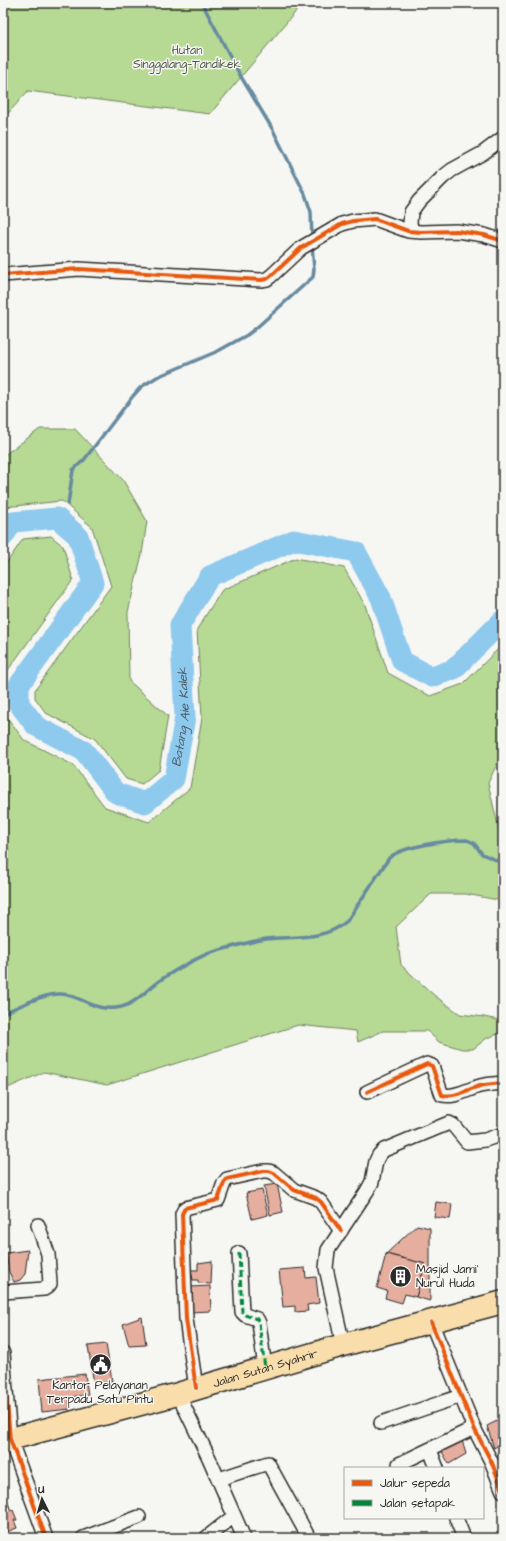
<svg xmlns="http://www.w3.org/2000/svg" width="506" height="1541" font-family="'Architects Daughter',sans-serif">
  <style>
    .green { fill: #b6d994; stroke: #708260 }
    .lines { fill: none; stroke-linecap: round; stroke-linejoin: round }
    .stream { stroke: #668aa0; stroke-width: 3.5 }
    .river { stroke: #8ec9ee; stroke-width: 21 }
    .building { fill: #e6ae9f; stroke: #2b2b2b }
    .minor-casing { stroke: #2b2b2b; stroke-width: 16 }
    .trunk-casing { stroke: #2b2b2b; stroke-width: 25 }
    .minor { stroke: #f6f6f2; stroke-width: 13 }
    .trunk { stroke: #f9deab; stroke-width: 22 }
    .quiet { stroke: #00873e; stroke-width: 3; stroke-dasharray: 6 3; stroke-linecap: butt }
    .cycleway-casing { stroke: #f6f6f2; stroke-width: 6 }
    .cycleway { stroke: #e8590c; stroke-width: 4 }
    .labels { text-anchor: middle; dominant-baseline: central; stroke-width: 3; stroke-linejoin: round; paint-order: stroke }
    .park-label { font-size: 12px; fill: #4e5645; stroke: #f6f6f2 }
    .poi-label { font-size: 12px; fill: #2b2b2b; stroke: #f6f6f2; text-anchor: start }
    .street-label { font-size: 12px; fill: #2b2b2b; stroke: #f6f6f2 }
    .water-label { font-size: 13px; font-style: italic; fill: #495a66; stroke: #f6f6f2 }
  </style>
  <rect width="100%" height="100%" fill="#f6f6f2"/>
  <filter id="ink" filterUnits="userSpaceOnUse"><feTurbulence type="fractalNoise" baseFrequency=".025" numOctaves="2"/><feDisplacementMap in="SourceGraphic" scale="8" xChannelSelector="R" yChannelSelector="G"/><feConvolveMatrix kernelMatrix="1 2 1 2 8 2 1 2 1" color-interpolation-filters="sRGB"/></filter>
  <g filter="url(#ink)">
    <g class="green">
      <polygon points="3,3 303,3 210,114 28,91 3,119"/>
      <polygon points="40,429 75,429 123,480 147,521 142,554 128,612 129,681 168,716 159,770 142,784 126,779 95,739 46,713 35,698 35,690 111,586 92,527 62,501 4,507 3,508 3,456"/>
      <polygon points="51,536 63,546 73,580 3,677 3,568 23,539"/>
      <polygon points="296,558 344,568 365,605 388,673 430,696 463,684 503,644 503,751 488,783 503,847 503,901 466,894 431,894 396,927 401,965 435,996 460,1014 484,1017 503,1021 501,1033 487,1038 473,1049 462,1049 439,1042 427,1031 383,1031 358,1042 356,1031 298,1025 107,1085 44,1072 3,1090 3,712 24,740 73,765 105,807 149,822 190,788 202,718 197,629 222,590"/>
    </g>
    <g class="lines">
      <g class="stream">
        <polyline points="202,3 240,75 273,130 305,194 311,212 312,239"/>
        <polyline points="68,504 73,470 84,460 133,396 141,387 157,377 218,351 247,335 255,329 313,277 314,269 312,245"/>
        <path d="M3 1013C19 1007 44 993 61 994 81 995 92 1011 116 1008 134 1006 145 991 159 981 172 972 196 958 210 953 228 948 247 942 266 939 294 936 324 941 347 921L389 858C402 846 449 840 467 840L474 843 482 854 503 863"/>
      </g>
      <path class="river" id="s1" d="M3 537 13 522 57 518 78 536 93 583 19 685V704L36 726 84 751 116 793 145 803 174 779 185 717 180 625 210 576 294 540 356 552 381 598 402 661 432 677 454 669 503 620"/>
    </g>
    <g class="building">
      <polygon points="277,1184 283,1212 270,1215 264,1186"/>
      <polygon points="262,1190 268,1215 252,1219 246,1193"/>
      <polygon points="436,1202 452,1204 450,1219 434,1217"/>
      <polygon points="417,1225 430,1228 430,1301 416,1297 425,1264 386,1254"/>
      <polygon points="28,1250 25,1274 20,1280 14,1282 9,1272 6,1253"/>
      <polygon points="386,1254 425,1264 416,1297 405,1294 402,1303 385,1298 387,1291 377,1288"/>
      <polygon points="212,1261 211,1284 198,1283 198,1280 193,1280 191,1270 198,1270 198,1263"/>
      <polygon points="305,1268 306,1278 316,1277 319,1303 307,1305 308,1311 295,1312 295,1306 283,1307 279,1270"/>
      <polygon points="210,1286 211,1311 190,1312 191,1287"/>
      <polygon points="142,1317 146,1345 129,1346 123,1324"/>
      <polygon points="106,1344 112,1381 94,1384 88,1346"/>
      <polygon points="85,1374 88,1395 69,1397 70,1409 42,1412 39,1379"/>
      <polygon points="503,1418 503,1442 494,1448 487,1426"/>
      <polygon points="461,1437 466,1454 449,1464 440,1448"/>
      <polygon points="8,1503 11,1511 13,1510 17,1520 14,1520 17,1528 3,1533 3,1505"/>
    </g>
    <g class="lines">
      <defs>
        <g id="minor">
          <polyline points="412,231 410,223 411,212 419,201 443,177 452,170 483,153 503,138"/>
          <polyline points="3,275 79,269 261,280 267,279 271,276 301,248 342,224 353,221 375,219 408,231 421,232 457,231 484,235 503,241"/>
          <path d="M367 1092 427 1064 432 1066 442 1095C455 1098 468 1089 480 1086 488 1084 495 1084 503 1083"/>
          <polyline points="239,1253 242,1312 245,1315 257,1319 259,1323 265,1368"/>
          <polyline points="3,1292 44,1289 47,1287 50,1284 48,1254 38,1225"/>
          <polyline points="431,1322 474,1428 492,1463 503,1491"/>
          <polyline points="343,1345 326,1268 328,1250 367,1191 372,1182 376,1161 379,1155 384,1150 449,1123 453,1125 467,1142 485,1140 503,1134"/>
          <polyline points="3,1353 10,1439 46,1538"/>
          <polyline points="196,1388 186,1319 182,1214 185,1208 218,1200 224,1183 227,1179 263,1171 269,1171 274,1173 294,1190 316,1198 321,1202 341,1231"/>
          <polyline points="178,1394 209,1458 244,1538"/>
          <polyline points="381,1423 461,1396"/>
          <polyline points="430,1450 437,1468"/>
          <polyline points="399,1464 474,1428"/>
          <polyline points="219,1479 268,1463 309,1538"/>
          <polyline points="456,1518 464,1538"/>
          <polyline points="83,1538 139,1517"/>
          <polyline points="206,1538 234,1516"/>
        </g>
        <g id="trunk">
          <path id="s2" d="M3 1441 178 1394 343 1345 503 1302"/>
        </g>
      </defs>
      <use href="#minor" class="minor-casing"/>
      <use href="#trunk" class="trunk-casing"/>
      <use href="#minor" class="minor"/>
      <use href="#trunk" class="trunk"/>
      <polyline class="quiet" points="239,1253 242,1312 245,1315 257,1319 259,1323 265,1368"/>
      <defs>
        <g id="cycleway">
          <polyline points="3,275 79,269 261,280 267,279 271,276 301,248 342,224 353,221 375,219 408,231 421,232 457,231 484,235 503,241"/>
          <path d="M367 1092 427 1064 432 1066 442 1095C455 1098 468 1089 480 1086 488 1084 495 1084 503 1083"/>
          <polyline points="431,1322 474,1428 492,1463 503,1491"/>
          <polyline points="3,1353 10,1439 46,1538"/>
          <polyline points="196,1388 186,1319 182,1214 185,1208 218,1200 224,1183 227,1179 263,1171 269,1171 274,1173 294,1190 316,1198 321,1202 341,1231"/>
        </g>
      </defs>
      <use href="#cycleway" class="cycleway-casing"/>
      <use href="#cycleway" class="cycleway"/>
    </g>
  </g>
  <defs>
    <symbol id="building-disc" viewBox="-11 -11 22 22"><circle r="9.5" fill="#2b2b2b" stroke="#f6f6f2"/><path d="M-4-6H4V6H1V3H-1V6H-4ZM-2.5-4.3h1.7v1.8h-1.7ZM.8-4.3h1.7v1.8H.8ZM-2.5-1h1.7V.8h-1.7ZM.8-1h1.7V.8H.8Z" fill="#fff"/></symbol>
    <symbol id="civic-disc" viewBox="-11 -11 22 22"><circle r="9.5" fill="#2b2b2b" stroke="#f6f6f2"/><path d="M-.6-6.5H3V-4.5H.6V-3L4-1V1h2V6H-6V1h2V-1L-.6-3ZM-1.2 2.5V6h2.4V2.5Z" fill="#fff"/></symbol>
  </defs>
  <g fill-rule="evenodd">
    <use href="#building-disc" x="388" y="1264" width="25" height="25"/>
    <use href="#civic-disc" x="88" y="1352" width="25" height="25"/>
  </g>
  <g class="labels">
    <g class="park-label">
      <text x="187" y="50">Hutan<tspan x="187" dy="14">Singgalang—Tandikek</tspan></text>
    </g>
    <g class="poi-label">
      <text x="416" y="1269">Masjid Jami'<tspan x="416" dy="14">Nurul Huda</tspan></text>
      <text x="100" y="1385" text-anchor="middle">Kantor Pelayanan<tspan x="100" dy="14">Terpadu Satu Pintu</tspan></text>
    </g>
    <g class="street-label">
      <text stroke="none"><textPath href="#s2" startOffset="272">Jalan Sutan Syahrir</textPath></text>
    </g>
    <g class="water-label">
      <text stroke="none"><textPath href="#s1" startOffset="550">Batang Aie Kalek</textPath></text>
    </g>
  </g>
  <rect width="506" height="1541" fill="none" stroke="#f6f6f2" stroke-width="16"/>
  <rect x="8" y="8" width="490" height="1525" fill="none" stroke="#2b2b2b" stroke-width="1.5" filter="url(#ink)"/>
  <rect x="344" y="1467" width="140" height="52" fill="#f6f6f2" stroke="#a5a5a2"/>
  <rect x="352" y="1480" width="20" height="6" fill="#e8590c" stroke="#a5a5a2"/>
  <text x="380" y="1487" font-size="12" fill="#2b2b2b">Jalur sepeda</text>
  <rect x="352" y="1500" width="20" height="6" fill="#00873e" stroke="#a5a5a2"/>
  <text x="380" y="1507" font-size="12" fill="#2b2b2b">Jalan setapak</text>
  <g transform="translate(42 1499) rotate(355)" stroke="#f6f6f2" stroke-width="3" paint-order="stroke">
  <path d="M0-3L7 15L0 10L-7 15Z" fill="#2b2b2b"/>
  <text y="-6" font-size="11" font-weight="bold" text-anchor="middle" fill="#2b2b2b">U</text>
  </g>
</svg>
